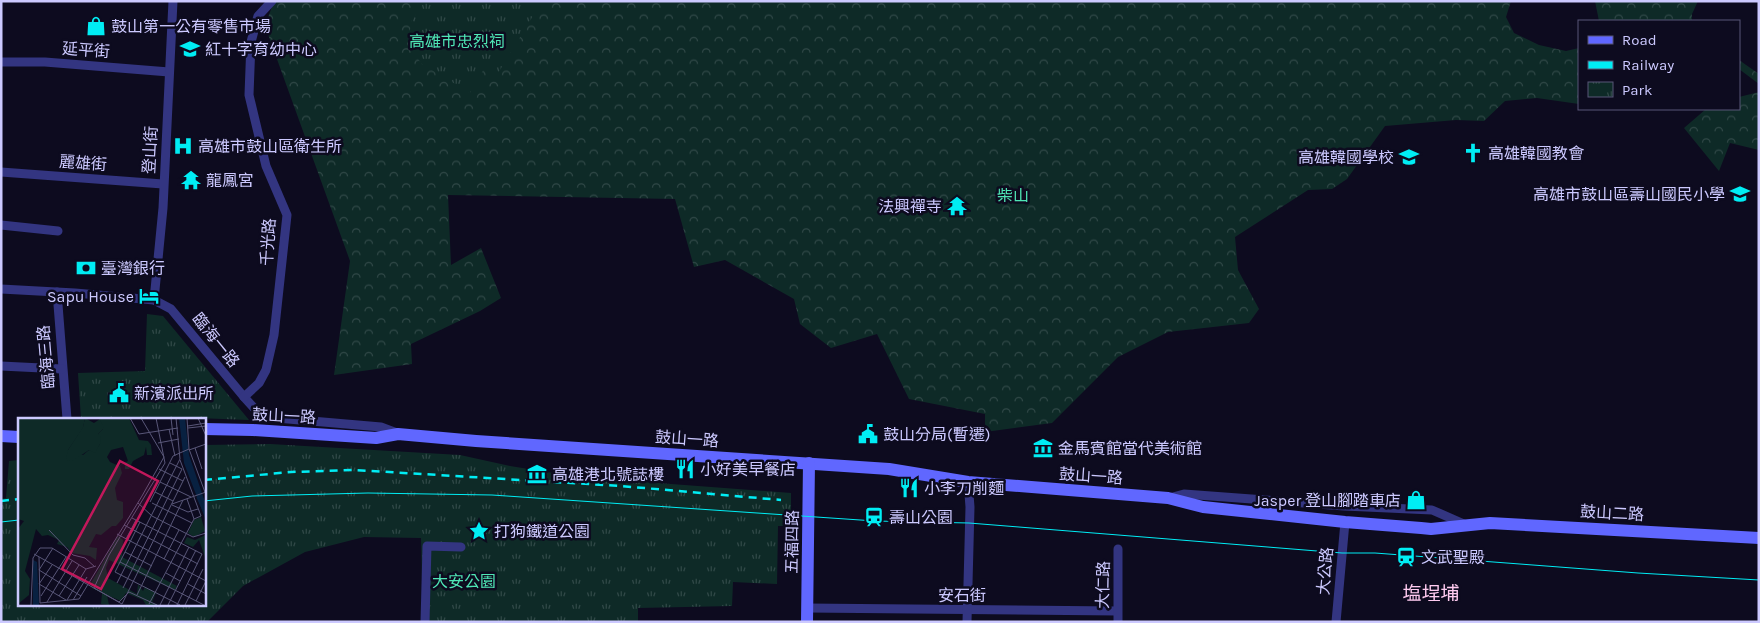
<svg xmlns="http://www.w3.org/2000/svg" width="1760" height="623" font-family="Karla,'Noto Sans TC',sans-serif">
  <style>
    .forest { fill: url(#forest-crowns) }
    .park { fill: url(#park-tufts) }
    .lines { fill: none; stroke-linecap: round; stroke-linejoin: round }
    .street { stroke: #333581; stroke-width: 9 }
    .secondary { stroke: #6067ff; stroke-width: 12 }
    .tram { stroke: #00edf4; stroke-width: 1 }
    .rail { stroke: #00edf4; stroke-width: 2.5; stroke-dasharray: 8 6; stroke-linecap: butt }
    .labels { text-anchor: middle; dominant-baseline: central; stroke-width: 5; stroke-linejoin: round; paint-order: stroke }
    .poi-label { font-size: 16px; fill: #ccc9ff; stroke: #0d0b1f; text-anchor: start }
    .park-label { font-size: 16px; fill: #4fe6b5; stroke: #0d0b1f }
    .street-label { font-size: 16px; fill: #ccc9ff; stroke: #0d0b1f }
    .quarter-label { font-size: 19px; fill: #ffcbf0; stroke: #0d0b1f }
    .inset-river { fill: none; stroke: #082141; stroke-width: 2.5 }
    .inset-road { fill: none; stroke: #595779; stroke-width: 1 }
    .view { fill: #c2185b; fill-opacity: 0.15; stroke: #c2185b; stroke-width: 2.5 }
    .inset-edge { fill: none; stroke: #ccc9ff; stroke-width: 2.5 }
  </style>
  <defs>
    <pattern id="forest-crowns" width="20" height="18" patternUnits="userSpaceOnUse" patternTransform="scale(1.25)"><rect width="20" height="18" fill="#0e2a27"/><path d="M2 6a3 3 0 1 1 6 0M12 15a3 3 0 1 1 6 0" fill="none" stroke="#304847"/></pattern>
    <pattern id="park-tufts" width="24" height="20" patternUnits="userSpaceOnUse" patternTransform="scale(1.25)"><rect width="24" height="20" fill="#0e2a27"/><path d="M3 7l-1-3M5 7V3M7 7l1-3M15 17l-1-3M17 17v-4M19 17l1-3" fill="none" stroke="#304847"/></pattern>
  </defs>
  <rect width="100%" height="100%" fill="#0d0b1f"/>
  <g class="forest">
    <polygon points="274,1 1511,1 1506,17 1514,33 1539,45 1566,51 1579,48 1579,104 1537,98 1505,101 1484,121 1456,120 1385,126 1347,179 1332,189 1308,190 1235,237 1238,270 1259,309 1249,323 1168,332 1118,357 1052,423 985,432 985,414 909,399 877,334 831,348 800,324 794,299 725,260 694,267 675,199 448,195 451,265 481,248 501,298 480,311 411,344 412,364 334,375 350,261 265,26"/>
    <polygon points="1595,1 1698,1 1692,14 1692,21 1599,21"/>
    <polygon points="1739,60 1759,74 1759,84 1739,69"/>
    <polygon points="1759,92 1759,150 1730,143 1719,171 1684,128 1706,109 1739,109 1739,97"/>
  </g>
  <g class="park">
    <polygon points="425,1 437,1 445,6 448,1 542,1 497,75 485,67 470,93 422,64 407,45 412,20"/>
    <polygon points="147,314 163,316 249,420 197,418 81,419 78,373 145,371"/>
    <polygon points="270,444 460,455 510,466 578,477 791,493 791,526 778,526 777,584 733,582 732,606 638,608 638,622 423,622 421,538 364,537 305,552 243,586 207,622 1,622 1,499 6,498 9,461 19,460 19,604 204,604 204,445"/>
  </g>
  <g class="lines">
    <g class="street">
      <polyline points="1,62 45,62 169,72"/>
      <polyline points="1,172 163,184"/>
      <polyline points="1,225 58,231"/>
      <polyline points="1,289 75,293 154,300 171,309 244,397 254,408 265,417 381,427 397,433"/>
      <polyline points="57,292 67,419"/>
      <polyline points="154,300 163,208 173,1"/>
      <polyline points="1,366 62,369"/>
      <polyline points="244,397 259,383 266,370 274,335 287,215 266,166 249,95 251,42 258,16 272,1"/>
      <polyline points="1169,498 1184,494 1344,506 1432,510 1464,524"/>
      <polyline points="807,608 1117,611"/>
      <polyline points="425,622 427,546 461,547"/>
      <polyline points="967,622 970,507 968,482"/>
      <polyline points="1118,622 1118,549"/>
      <polyline points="1336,622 1345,522"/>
    </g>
    <g class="secondary">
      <polyline points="204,429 253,430 376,438 398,434 476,441 889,469 968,482 1168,498 1203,507 1345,522 1421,528 1431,529 1490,523 1759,538"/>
      <polyline points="1,436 19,437"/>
      <polyline points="807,622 809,463"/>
    </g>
    <g class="tram">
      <polyline points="204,501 252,496 368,493 492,495 875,521 969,523 1342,553 1375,553 1638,573 1759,580"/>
      <polyline points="1,522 19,520"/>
    </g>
    <g class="rail">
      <polyline points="204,480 291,472 355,470 621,486 781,500"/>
      <polyline points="1,501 19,499"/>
    </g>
  </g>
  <defs>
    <symbol id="shop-bare" viewBox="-9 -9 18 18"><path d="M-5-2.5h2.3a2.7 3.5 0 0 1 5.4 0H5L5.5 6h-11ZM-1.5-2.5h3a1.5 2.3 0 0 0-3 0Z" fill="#00edf4" stroke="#0d0b1f" stroke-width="2.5" paint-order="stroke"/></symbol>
    <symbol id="school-bare" viewBox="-9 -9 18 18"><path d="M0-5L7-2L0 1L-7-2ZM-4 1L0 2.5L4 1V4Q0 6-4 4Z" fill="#00edf4" stroke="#0d0b1f" stroke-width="2.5" paint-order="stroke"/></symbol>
    <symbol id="hospital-bare" viewBox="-9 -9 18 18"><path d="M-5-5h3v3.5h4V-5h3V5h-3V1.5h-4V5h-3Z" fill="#00edf4" stroke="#0d0b1f" stroke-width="2.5" paint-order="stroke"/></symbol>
    <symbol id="church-bare" viewBox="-9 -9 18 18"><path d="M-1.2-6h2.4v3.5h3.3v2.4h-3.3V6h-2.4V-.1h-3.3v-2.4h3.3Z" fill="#00edf4" stroke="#0d0b1f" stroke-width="2.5" paint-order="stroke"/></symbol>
    <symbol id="temple-bare" viewBox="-9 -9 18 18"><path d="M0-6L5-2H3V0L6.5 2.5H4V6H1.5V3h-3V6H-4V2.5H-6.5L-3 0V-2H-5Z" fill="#00edf4" stroke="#0d0b1f" stroke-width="2.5" paint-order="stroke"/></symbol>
    <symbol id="bank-bare" viewBox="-9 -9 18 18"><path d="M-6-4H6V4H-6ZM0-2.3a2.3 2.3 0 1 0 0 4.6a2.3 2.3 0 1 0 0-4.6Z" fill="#00edf4" stroke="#0d0b1f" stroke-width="2.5" paint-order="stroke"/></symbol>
    <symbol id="hotel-bare" viewBox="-9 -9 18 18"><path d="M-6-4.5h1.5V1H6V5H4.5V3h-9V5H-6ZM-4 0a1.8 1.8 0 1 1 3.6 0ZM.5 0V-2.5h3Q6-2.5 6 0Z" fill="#00edf4" stroke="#0d0b1f" stroke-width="2.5" paint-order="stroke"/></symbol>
    <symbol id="civic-bare" viewBox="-9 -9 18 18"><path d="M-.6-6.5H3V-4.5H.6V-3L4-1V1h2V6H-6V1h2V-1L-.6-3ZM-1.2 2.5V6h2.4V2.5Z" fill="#00edf4" stroke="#0d0b1f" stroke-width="2.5" paint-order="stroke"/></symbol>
    <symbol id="museum-bare" viewBox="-9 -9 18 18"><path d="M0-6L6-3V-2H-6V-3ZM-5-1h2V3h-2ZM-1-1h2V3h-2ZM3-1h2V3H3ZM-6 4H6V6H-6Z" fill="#00edf4" stroke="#0d0b1f" stroke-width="2.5" paint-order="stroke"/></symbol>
    <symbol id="restaurant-bare" viewBox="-9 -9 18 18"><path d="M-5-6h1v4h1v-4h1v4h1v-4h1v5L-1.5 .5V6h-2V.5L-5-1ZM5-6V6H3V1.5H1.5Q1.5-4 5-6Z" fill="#00edf4" stroke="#0d0b1f" stroke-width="2.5" paint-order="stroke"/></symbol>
    <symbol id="station-bare" viewBox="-9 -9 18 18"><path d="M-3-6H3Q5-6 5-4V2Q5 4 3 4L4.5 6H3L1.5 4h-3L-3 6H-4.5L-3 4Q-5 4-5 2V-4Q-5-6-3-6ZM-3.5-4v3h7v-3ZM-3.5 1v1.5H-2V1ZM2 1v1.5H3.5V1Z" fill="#00edf4" stroke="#0d0b1f" stroke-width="2.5" paint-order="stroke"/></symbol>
    <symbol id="sight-bare" viewBox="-9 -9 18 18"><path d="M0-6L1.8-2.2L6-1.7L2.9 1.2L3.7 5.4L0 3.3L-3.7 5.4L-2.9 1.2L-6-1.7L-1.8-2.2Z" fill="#00edf4" stroke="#0d0b1f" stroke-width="2.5" paint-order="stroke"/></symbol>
  </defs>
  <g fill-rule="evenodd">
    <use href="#shop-bare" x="82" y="12" width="28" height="28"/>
    <use href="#school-bare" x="176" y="35" width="28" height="28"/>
    <use href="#hospital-bare" x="169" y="132" width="28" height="28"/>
    <use href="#church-bare" x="1459" y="139" width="28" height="28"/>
    <use href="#school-bare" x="1395" y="143" width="28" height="28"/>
    <use href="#temple-bare" x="177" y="166" width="28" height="28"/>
    <use href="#school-bare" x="1726" y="180" width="28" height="28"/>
    <use href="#temple-bare" x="943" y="192" width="28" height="28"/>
    <use href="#bank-bare" x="72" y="254" width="28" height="28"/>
    <use href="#hotel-bare" x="135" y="282" width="28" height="28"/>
    <use href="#civic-bare" x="105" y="379" width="28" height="28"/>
    <use href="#civic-bare" x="854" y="420" width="28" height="28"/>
    <use href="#museum-bare" x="1029" y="434" width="28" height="28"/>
    <use href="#restaurant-bare" x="671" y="455" width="28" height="28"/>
    <use href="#museum-bare" x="523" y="460" width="28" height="28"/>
    <use href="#restaurant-bare" x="895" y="474" width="28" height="28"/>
    <use href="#shop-bare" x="1402" y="486" width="28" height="28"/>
    <use href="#station-bare" x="860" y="503" width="28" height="28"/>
    <use href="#sight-bare" x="465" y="517" width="28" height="28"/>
    <use href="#station-bare" x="1392" y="543" width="28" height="28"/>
  </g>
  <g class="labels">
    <g class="poi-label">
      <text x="111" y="26">鼓山第一公有零售市場</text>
      <text x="205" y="49">紅十字育幼中心</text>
      <text x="198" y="146">高雄市鼓山區衛生所</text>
      <text x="1488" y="153">高雄韓國教會</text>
      <text x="1394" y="157" text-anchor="end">高雄韓國學校</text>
      <text x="206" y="180">龍鳳宮</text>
      <text x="1725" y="194" text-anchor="end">高雄市鼓山區壽山國民小學</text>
      <text x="942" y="206" text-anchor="end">法興禪寺</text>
      <text x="101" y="268">臺灣銀行</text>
      <text x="134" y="296" text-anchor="end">Sapu House</text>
      <text x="134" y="393">新濱派出所</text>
      <text x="883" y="434">鼓山分局(暫遷)</text>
      <text x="1058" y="448">金馬賓館當代美術館</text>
      <text x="700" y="469">小好美早餐店</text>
      <text x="552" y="474">高雄港北號誌樓</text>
      <text x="924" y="488">小李刀削麵</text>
      <text x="1401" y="500" text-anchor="end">Jasper 登山腳踏車店</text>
      <text x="889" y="517">壽山公園</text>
      <text x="494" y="531">打狗鐵道公園</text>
      <text x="1421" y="557">文武聖殿</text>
    </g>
    <g class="park-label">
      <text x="457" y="41">高雄市忠烈祠</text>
      <text x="1013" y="195">柴山</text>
      <text x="464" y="581">大安公園</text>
    </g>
    <g class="street-label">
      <text transform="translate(86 50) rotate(4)">延平街</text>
      <text transform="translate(150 150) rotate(-87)">登山街</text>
      <text transform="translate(83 163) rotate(4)">麗雄街</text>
      <text transform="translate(268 242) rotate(-86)">千光路</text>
      <text transform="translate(216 340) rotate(51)">臨海一路</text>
      <text transform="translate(46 357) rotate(-95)">臨海三路</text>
      <text transform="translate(284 416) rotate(3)">鼓山一路</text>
      <text transform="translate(687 439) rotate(4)">鼓山一路</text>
      <text transform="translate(1091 476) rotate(4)">鼓山一路</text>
      <text transform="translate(1612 513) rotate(3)">鼓山二路</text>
      <text transform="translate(792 542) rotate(-89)">五福四路</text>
      <text transform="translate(1325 571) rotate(-85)">大公路</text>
      <text transform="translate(1103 585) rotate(-89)">大仁路</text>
      <text x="962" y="595">安石街</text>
    </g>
    <g class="quarter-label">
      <text x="1431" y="594">塩埕埔</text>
    </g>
  </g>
  <g transform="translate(18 418)">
    <rect width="188" height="188" fill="#0d0b1f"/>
    <path d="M183 99 187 113 176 119 170 115 176 102Z" fill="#0e2a27"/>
    <path d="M0 0H67L65 10 50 32 65 37 71 32 77 33 82 26 80 16 85 11 81 0H111L121 22 130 23 133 27 134 37H129L128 29 126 37 115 43 111 51H107V45L102 48 104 55 97 70 99 82 105 84V100L98 108H94L83 117 78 116 71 129 79 130 78 142 72 138 54 135 49 129 39 126 41 122 30 117 24 118 18 111 7 153 12 161 11 177 0 186V111L6 103 0 101ZM105 29 110 43 101 48 92 44 89 39 93 32Z" fill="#0e2a27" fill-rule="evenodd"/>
    <path d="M67 0 76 5 82 1 86 10 80 16 83 18 82 26 77 35 71 32 53 44 48 41 50 32 65 9ZM187 117V139L181 122 175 129 166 125 169 119 177 122ZM100 118 105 122 104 139 159 168 157 172 91 142 88 150 90 160 119 176 120 166 125 173 127 169 138 175 134 184 140 187H128L125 182 108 175 103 183 89 177 91 187 83 186 84 175 74 170 73 165Z" fill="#0e2a27"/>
    <path d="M161 0H167L171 37 187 84V100L166 45ZM15 142 19 144 21 187H15Z" fill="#082141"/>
    <path class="inset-river" d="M188 87 183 79 180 80 188 97"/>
    <path class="inset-road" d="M112 0 121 16 160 10M123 0 146 39 124 78M138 0 147 45 91 137 76 170 101 184 111 174 139 187M153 0 155 17M169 0 171 31 188 77M180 0 188 18M170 8 188 5M170 10 188 8M151 11 157 38M140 25 161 21M177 30 184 51M171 32 188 26M141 51 165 63M142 64 173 79M137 74 155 83M169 81 176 101M132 84 155 38 171 31M120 85 134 98 175 119 188 115M134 85 174 105M154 86 188 74M154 87 170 94 180 91M114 100 184 136 159 187M119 102 127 89M122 104 97 154 162 187M106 107 180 146M31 112 55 137 67 140 77 149M99 116 188 163M108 121 118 102M35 130 21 152 63 178M107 134 134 148M16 136 104 186 167 59M21 139 22 185 61 181M146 141 161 112M102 144 186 187M34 147 21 166 48 182M148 155 162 163M99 165 162 41 158 0M170 166 188 176M105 170 164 51 152 45M119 177 165 82M23 178 48 139M41 178 61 147M61 181 124 78M49 182 68 151 78 148M55 182 69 159M178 183 188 163M29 184 54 143M131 186 176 101 183 98 162 42M13 187 15 140 22 130H34L68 151M142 187 171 129M150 187 178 132M167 187 185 151"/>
    <path class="view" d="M102 43 140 63 83 171 44 151Z"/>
    <rect width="188" height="188" class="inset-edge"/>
  </g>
  <rect width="1760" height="623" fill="none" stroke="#ccc9ff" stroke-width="5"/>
  <rect x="1578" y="20" width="162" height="90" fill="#0d0b1f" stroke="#595779"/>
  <rect x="1588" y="36" width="25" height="8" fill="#6067ff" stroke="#595779"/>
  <text x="1622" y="45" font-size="15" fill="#ccc9ff">Road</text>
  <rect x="1588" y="61" width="25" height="8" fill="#00edf4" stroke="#595779"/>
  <text x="1622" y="70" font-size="15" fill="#ccc9ff">Railway</text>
  <rect x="1588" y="82" width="25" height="15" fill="url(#park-tufts)" stroke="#595779"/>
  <text x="1622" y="95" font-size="15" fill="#ccc9ff">Park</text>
</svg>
